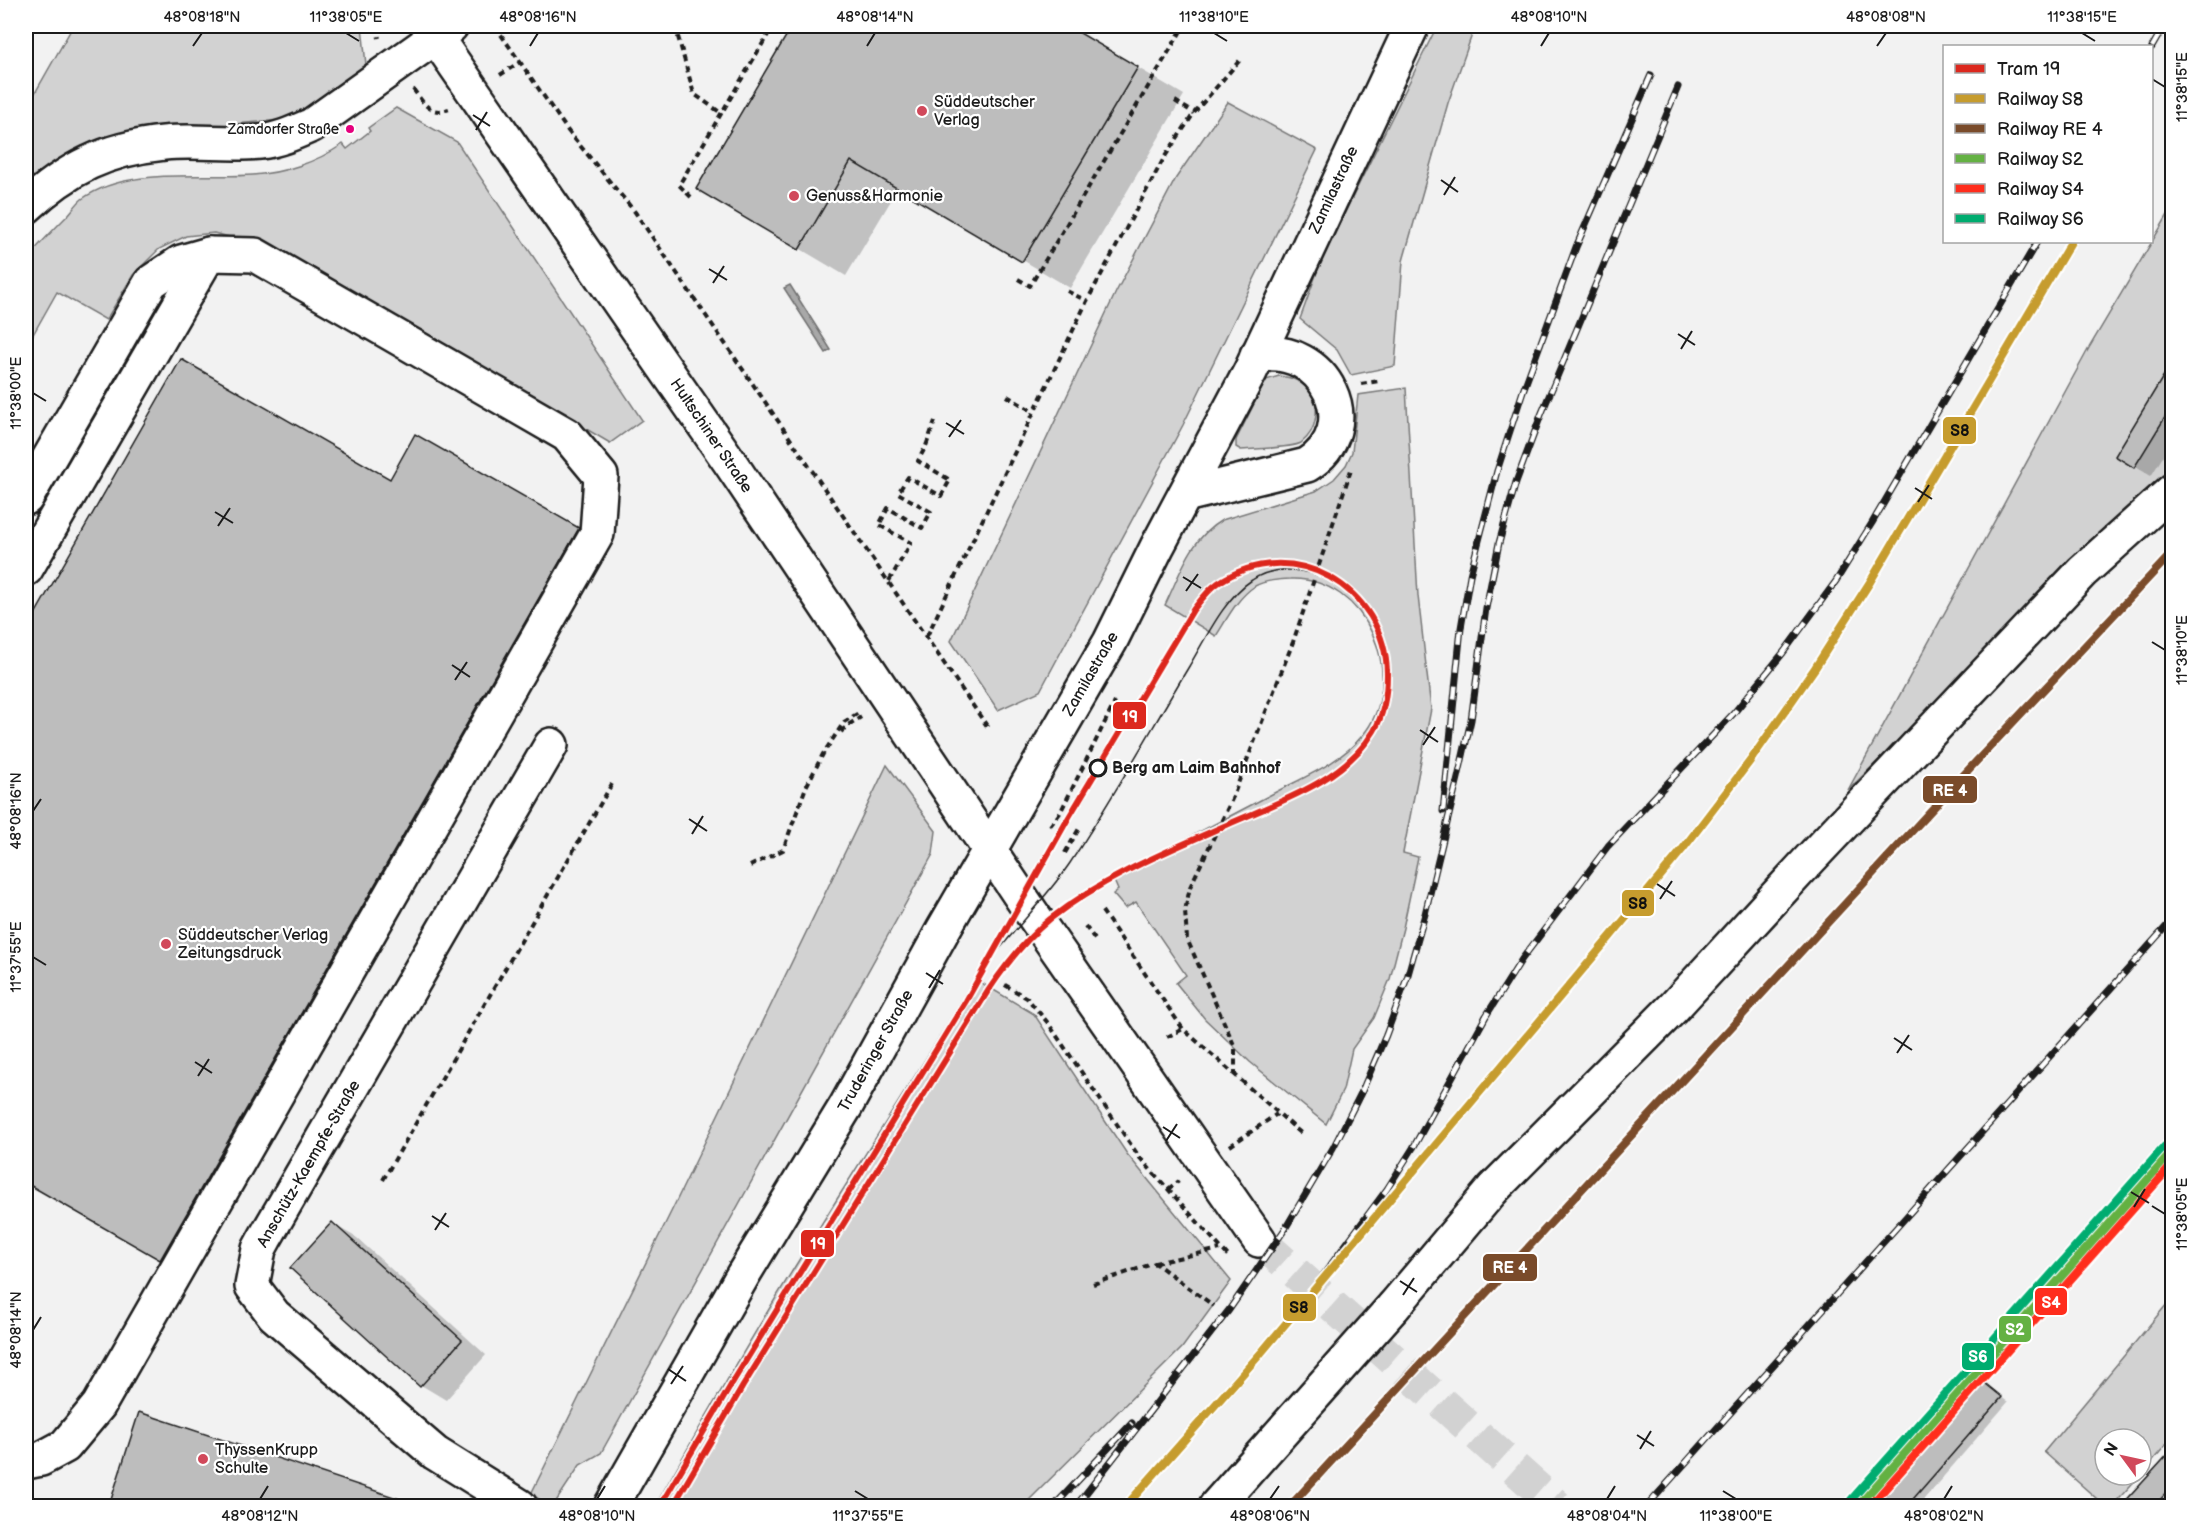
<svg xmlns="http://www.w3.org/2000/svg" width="2198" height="1532" font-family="'Balsamiq Sans',sans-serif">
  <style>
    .green { fill: #d2d2d2; stroke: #777; stroke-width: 1.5 }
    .water { fill: #a8a8a8; stroke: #707070; stroke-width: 1.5 }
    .shadow { fill: #0003 }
    .building { fill: #bdbdbd; stroke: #1c1c1c; stroke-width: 1.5 }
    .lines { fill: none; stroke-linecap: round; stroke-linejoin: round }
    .major-tunnel { stroke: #d2d2d2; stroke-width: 33; stroke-dasharray: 33 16; stroke-linecap: butt }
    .minor-casing { stroke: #1c1c1c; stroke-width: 38 }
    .major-casing { stroke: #1c1c1c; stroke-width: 38 }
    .path { stroke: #1c1c1c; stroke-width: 4; stroke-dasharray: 6 4.5; stroke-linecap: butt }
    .minor { stroke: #fff; stroke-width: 33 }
    .major { stroke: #fff; stroke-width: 33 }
    .tram { stroke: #1c1c1c; stroke-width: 1.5 }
    .rail-casing { stroke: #1c1c1c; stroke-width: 7 }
    .rail { stroke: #fff; stroke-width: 4.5; stroke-dasharray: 14; stroke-linecap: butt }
    .minor-bridge-casing { stroke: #1c1c1c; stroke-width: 38; stroke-linecap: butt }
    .minor-bridge { stroke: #fff; stroke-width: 33 }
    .rail-1-casing { stroke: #fff; stroke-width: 12 }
    .rail-2-casing { stroke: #fff; stroke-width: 12 }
    .rail-3-casing { stroke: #fff; stroke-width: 12 }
    .rail-4-casing { stroke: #fff; stroke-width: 12 }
    .rail-5-casing { stroke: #fff; stroke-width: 12 }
    .rail-1 { stroke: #c69c2e; stroke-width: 8 }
    .rail-2 { stroke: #7a4b2a; stroke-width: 8 }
    .rail-3 { stroke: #64b143; stroke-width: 8 }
    .rail-4 { stroke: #ff2d1d; stroke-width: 8 }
    .rail-5 { stroke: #00ac6f; stroke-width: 8 }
    .tram-1-casing { stroke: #fff; stroke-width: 10 }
    .tram-1 { stroke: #dc281e; stroke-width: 6 }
    .ticks { fill: none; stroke: #1c1c1c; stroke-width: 2 }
    .poi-dot { fill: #d1495b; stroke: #fff; stroke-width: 2 }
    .bus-dot { fill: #e5007d; stroke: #fff; stroke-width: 2 }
    .stop-dot { fill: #fff; stroke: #1c1c1c; stroke-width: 3 }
    .labels { text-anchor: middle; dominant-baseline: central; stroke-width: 4.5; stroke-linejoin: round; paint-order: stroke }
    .bus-label { font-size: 14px; fill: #1c1c1c; stroke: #fff; text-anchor: end }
    .poi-label { font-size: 16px; fill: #1c1c1c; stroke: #fff; text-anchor: start }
    .street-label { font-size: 16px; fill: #1c1c1c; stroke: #fff }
    .stop-label { font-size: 16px; font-weight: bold; fill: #1c1c1c; stroke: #fff; text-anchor: start }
    .line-badge { stroke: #fff; stroke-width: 2 }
    .badge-label { font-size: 16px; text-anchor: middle; font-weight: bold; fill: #fff }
    .pale-badge-label { font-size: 16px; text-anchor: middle; font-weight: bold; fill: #111 }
    .neatline { fill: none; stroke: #1c1c1c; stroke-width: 2 }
    .ticks-label { font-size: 15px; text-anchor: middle; fill: #1c1c1c }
  </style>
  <rect width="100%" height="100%" fill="#f2f2f2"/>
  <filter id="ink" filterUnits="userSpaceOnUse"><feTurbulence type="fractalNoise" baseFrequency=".0167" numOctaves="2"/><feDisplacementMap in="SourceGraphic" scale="12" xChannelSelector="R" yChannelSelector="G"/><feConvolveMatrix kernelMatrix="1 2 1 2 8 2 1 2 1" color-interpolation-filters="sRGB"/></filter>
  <g filter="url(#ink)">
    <g class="green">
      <polygon points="73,26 362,26 366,65 291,119 111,135 61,160 26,184 26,109"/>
      <polygon points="1437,26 1475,26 1448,103 1403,261 1395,366 1351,375 1337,350 1300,319 1321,261"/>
      <polygon points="1228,102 1317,150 1183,425 1040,691 998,710 951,641 1116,292 1176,178"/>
      <path d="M396 108 457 142 642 420 610 443 349 289 253 243 214 233 186 236 159 249 133 275 106 320 57 292 26 347V259C39 245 53 230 67 216 72 211 77 203 82 199 128 166 200 179 253 175 284 173 317 162 343 144L347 149 370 131 368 128Z"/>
      <polygon points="2172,208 2172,477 2078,566 1848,790 2090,346"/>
      <path d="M1279 376C1289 377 1301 380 1308 389 1322 404 1317 431 1301 443 1293 448 1252 449 1241 450L1236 447V440L1266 380Z"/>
      <path d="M1406 388 1418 596 1431 709 1403 853 1418 857 1403 928 1390 979 1374 1018 1352 1049 1343 1090 1326 1124 1250 1062 1205 1019 1176 983 1186 975 1136 902 1125 908 1113 894 1118 890 1112 876C1167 849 1221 821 1274 793 1304 777 1340 763 1362 736 1410 679 1367 576 1290 579 1280 579 1264 581 1255 586 1237 598 1227 619 1216 636L1165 605C1181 572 1190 539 1222 520L1316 491 1334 479 1346 465 1352 452 1358 395Z"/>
      <polygon points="887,765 936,831 933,854 601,1453 580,1465 553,1506 550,1506 531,1494 671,1212"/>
      <path d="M975 979 1034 1014 1127 1154 1231 1281 1182 1348 1023 1506H655C703 1421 752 1335 804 1252 860 1161 919 1071 975 979Z"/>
      <polygon points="2172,1298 2172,1438 2141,1474 2141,1439 2105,1439 2105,1475 2140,1475 2112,1506 2105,1506 2044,1452"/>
    </g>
    <polygon class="water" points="790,285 831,350 826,353 784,288"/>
    <g class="shadow">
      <polygon points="794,26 1067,26 1184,95 1070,288 899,187 846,276 698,188"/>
      <polygon points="181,361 391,481 416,436 600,542 183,1271 26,1182 26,633"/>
      <polygon points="2172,365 2172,442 2151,476 2117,456"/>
      <polygon points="333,1224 357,1238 486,1355 446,1400 421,1385"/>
      <polygon points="1981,1382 2008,1402 1918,1506 1870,1506"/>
      <polygon points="140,1414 418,1506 110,1506"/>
      <polygon points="2172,1452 2172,1499 2165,1506 2123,1506"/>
    </g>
    <g class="building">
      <polygon points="792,26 1068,26 1138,67 1022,262 851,161 799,250 696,189"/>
      <polygon points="181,359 390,479 415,434 579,528 160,1260 26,1183 26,630"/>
      <polygon points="2172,362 2172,406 2134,468 2115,456"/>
      <polygon points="332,1222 462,1340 420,1387 290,1268"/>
      <polygon points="1981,1380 2002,1397 1907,1506 1868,1506"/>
      <polygon points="139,1412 409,1502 409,1506 109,1506"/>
      <polygon points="2172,1450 2172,1487 2154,1506 2121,1506"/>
    </g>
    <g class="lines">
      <polyline class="major-tunnel" points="1259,1240 1557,1506"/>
      <defs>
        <g id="minor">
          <path d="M26 207C68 168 106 149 164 143 196 140 228 145 260 142 279 140 296 132 312 125L451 26"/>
          <path d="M1185 495 1307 465C1367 428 1325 342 1257 355"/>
          <polyline points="26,498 151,282 181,262 209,254 255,255 567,435 601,476 597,534 99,1405 65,1446 41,1459 26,1462"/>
          <polyline points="26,569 209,254"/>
          <polyline points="1493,1189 1673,1008 1811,858 2082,572 2172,491"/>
          <polyline points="520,1506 435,1453 274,1315 252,1286 259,1249 265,1238 551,745"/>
          <polyline points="611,1506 743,1275 846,1106 943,930 1110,642 1157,547 1250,372 1412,26"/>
          <polyline points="1216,1506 1394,1306"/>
        </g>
        <polyline id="major" points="428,26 729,461 1031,912 1259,1240"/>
      </defs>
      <use href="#minor" class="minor-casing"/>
      <use href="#major" class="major-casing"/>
      <g class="path">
        <polyline points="376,26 379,38"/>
        <polyline points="495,26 568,131 635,212 989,729"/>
        <polyline points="675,26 694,94 721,113"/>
        <polyline points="500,75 520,62"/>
        <path d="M413 89C424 103 429 116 449 109"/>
        <polyline points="1175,101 1194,113"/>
        <polyline points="691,197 679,185 773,26"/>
        <polyline points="1018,279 1030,286 1184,26"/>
        <polyline points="1067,291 1087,301"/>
        <polyline points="1361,384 1379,381"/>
        <polyline points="1007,396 1034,412"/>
        <polyline points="889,581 911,543 879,525 888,508 922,528 931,512 898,493 908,477 941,496 950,480 918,461 926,446 935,421"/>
        <polyline points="927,636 1087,301 1164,158 1194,113 1240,60"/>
        <polyline points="841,732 848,725 861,717"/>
        <polyline points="1050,826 1060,813 1115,702"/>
        <polyline points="1065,853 1080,827"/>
        <polyline points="750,866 783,850 806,787 823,754 844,722 860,712"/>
        <polyline points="1102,911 1183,1029 1303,1135"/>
        <polyline points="1085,926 1097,942"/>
        <polyline points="1005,985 1027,998 1048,1023 1140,1158 1230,1258"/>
        <polyline points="1167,1037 1183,1029"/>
        <polyline points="1235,1076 1235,1047 1187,939 1185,911 1190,887 1232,799 1293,642 1351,470"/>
        <polyline points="1230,1146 1277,1114"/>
        <polyline points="383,1180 613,782"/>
        <polyline points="1168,1189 1179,1181"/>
        <polyline points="1155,1263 1220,1249"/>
        <polyline points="1093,1284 1155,1263 1214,1306"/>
        <polyline points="1878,1496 1889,1506"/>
      </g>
      <use href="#minor" class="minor"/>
      <use href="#major" class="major"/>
      <path class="tram" d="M966 1001C976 984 986 967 998 951 1022 921 1049 894 1070 863 1112 800 1149 733 1188 668 1205 640 1224 598 1252 580 1281 560 1323 573 1350 591"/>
      <defs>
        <g id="rail">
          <polyline points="2152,47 2164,26"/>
          <polyline points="1443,811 1461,628 1470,575 1497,471 1523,391 1576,247 1651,75"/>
          <polyline points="1300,1306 1387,1189 1413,1148 1486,1016 1522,959 1608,846 1733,714 1783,653 1836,581 1872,523 2037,242"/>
          <polyline points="1054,1506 1132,1423"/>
          <polyline points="1076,1506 1229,1310 1285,1229 1333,1148 1362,1091 1386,1035 1407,978 1425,914 1458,778 1471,720 1486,608 1499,543 1516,482 1541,415 1678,87"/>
          <polyline points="1647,1506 2172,920"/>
        </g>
      </defs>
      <use href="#rail" class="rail-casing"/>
      <use href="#rail" class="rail"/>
      <defs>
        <polyline id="minor-bridge" points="1394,1306 1493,1189"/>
      </defs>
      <use href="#minor-bridge" class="minor-bridge-casing"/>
      <use href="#minor-bridge" class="minor-bridge"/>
      <defs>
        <polyline id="rail-1" points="1126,1506 1261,1353 1610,937 1682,850 1750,761 1815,668 1870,582 2071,242"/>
        <polyline id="rail-2" points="1290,1506 1971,767 2172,553"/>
        <polyline id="rail-3" points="1858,1506 2172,1152"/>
        <polyline id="rail-4" points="1870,1506 2172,1165"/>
        <polyline id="rail-5" points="1851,1500 2165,1146"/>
      </defs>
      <use href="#rail-1" class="rail-1-casing"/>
      <use href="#rail-2" class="rail-2-casing"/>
      <use href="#rail-3" class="rail-3-casing"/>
      <use href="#rail-4" class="rail-4-casing"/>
      <use href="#rail-5" class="rail-5-casing"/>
      <use href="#rail-1" class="rail-1"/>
      <use href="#rail-2" class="rail-2"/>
      <use href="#rail-3" class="rail-3"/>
      <use href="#rail-4" class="rail-4"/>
      <use href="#rail-5" class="rail-5"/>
      <defs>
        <path id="tram-1" d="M660 1506 734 1380 966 1001 1069 817 1193 610C1200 601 1208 590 1218 583 1291 533 1386 587 1387 674 1387 694 1384 714 1374 731 1344 781 1281 801 1231 823 1170 850 1103 877 1050 919 1026 939 1006 964 988 991L743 1386 673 1506"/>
      </defs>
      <use href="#tram-1" class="tram-1-casing"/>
      <use href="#tram-1" class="tram-1"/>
    </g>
  </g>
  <path class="ticks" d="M346 33 359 41M1214 33 1227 41M2082 33 2095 41M193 46 202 33M530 46 538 33M867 46 875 33M1541 46 1549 33M1877 46 1886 33M2152 79 2165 87M473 115 490 126M476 130 487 112M1441 180 1458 192M1444 195 1455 177M709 269 727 280M713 283 724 266M1678 334 1695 345M1681 349 1692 331M33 393 46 401M946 423 964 434M949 437 961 420M1915 488 1932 499M1918 502 1929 485M215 512 233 523M218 526 230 508M1183 577 1201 588M1186 591 1198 574M2152 642 2165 650M452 665 470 677M455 680 467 662M1420 730 1438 742M1423 745 1435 727M33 811 41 799M689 819 707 831M692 834 703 816M1657 884 1675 896M1660 899 1672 881M33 957 46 965M926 973 943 984M929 988 940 970M1894 1038 1912 1050M1897 1053 1909 1035M195 1062 212 1073M198 1076 209 1059M1163 1127 1180 1138M1166 1141 1177 1124M2131 1192 2149 1203M2152 1206 2165 1214M2134 1207 2145 1189M432 1216 449 1227M435 1230 446 1213M1400 1281 1417 1292M1403 1295 1414 1278M33 1330 41 1317M668 1369 686 1381M671 1384 683 1366M1637 1435 1654 1446M1640 1449 1651 1431M855 1491 868 1499M1723 1491 1736 1499M260 1499 268 1486M597 1499 605 1486M1270 1499 1279 1486M1607 1499 1615 1486M1944 1499 1952 1486"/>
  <g class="poi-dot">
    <circle cx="922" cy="111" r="6"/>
    <circle cx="794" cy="196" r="6"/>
    <circle cx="166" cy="944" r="6"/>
    <circle cx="203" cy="1459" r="6"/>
  </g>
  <circle class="bus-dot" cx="350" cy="129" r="5"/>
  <circle class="stop-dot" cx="1098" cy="768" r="8"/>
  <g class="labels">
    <g class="bus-label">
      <text x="339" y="129">Zamdorfer Straße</text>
    </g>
    <g class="poi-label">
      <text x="934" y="102">Süddeutscher<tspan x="934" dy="18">Verlag</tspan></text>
      <text x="806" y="196">Genuss&amp;Harmonie</text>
      <text x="178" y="935">Süddeutscher Verlag<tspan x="178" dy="18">Zeitungsdruck</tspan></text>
      <text x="215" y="1450">ThyssenKrupp<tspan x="215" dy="18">Schulte</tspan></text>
    </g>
    <g class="street-label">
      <text transform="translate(1334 190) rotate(-65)">Zamilastraße</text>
      <text transform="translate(711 436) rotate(56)">Hultschiner Straße</text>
      <text transform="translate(1091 674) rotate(-60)">Zamilastraße</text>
      <text transform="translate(876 1051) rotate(-61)">Truderinger Straße</text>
      <text transform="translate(309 1164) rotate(-60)">Anschütz-Kaempfe-Straße</text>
    </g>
    <g class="stop-label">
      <text x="1112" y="768">Berg am Laim Bahnhof</text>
    </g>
  </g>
  <g class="line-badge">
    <rect x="1942" y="416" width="35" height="29" rx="6" fill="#c69c2e"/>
    <rect x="1112" y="701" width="35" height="29" rx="6" fill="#dc281e"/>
    <rect x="1922" y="775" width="56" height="29" rx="6" fill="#7a4b2a"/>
    <rect x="1621" y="889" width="34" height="28" rx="6" fill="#c69c2e"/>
    <rect x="800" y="1229" width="35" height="29" rx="6" fill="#dc281e"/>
    <rect x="1482" y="1253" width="56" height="29" rx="6" fill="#7a4b2a"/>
    <rect x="2034" y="1287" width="34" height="29" rx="6" fill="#ff2d1d"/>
    <rect x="1282" y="1293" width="35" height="29" rx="6" fill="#c69c2e"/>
    <rect x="1998" y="1315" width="34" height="28" rx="6" fill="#64b143"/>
    <rect x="1961" y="1342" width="34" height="29" rx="6" fill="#00ac6f"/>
  </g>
  <g class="badge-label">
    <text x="1130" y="722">19</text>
    <text x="1950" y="796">RE 4</text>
    <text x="818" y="1249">19</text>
    <text x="1510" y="1273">RE 4</text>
    <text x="2051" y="1308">S4</text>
    <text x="2015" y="1335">S2</text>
    <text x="1978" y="1362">S6</text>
  </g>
  <g class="pale-badge-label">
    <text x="1960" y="436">S8</text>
    <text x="1638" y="909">S8</text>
    <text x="1299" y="1313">S8</text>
  </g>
  <rect width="2198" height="1532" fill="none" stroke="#fff" stroke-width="66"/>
  <rect x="1943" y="45" width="210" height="198" fill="#ffffff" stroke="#a4a4a4" stroke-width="1.5"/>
  <rect x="1955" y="64" width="30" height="9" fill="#dc281e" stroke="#a4a4a4" stroke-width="1.5"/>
  <text x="1997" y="75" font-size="18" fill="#1c1c1c">Tram 19</text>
  <rect x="1955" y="94" width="30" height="9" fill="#c69c2e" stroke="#a4a4a4" stroke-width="1.5"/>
  <text x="1997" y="105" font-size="18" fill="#1c1c1c">Railway S8</text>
  <rect x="1955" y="124" width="30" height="9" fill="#7a4b2a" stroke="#a4a4a4" stroke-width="1.5"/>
  <text x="1997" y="135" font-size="18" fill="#1c1c1c">Railway RE 4</text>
  <rect x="1955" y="154" width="30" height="9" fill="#64b143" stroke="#a4a4a4" stroke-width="1.5"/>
  <text x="1997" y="165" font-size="18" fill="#1c1c1c">Railway S2</text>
  <rect x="1955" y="184" width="30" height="9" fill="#ff2d1d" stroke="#a4a4a4" stroke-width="1.5"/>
  <text x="1997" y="195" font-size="18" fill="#1c1c1c">Railway S4</text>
  <rect x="1955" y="214" width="30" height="9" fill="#00ac6f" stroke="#a4a4a4" stroke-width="1.5"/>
  <text x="1997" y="225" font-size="18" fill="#1c1c1c">Railway S6</text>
  <g transform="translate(2123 1457) rotate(303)"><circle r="28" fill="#ffffff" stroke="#a4a4a4" stroke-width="1.5"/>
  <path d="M0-4.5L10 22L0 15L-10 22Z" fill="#d1495b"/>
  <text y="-9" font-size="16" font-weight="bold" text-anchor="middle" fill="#1c1c1c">N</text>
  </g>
  <rect x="33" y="33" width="2132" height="1466" class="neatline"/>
  <g class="ticks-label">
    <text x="202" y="22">48°08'18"N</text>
    <text x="346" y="22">11°38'05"E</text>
    <text x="538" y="22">48°08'16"N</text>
    <text x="875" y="22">48°08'14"N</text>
    <text x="1214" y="22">11°38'10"E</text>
    <text x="1549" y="22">48°08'10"N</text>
    <text x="1886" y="22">48°08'08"N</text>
    <text x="2082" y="22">11°38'15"E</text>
    <text transform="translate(2182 87) rotate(-90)" y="5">11°38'15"E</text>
    <text transform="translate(16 393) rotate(-90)" y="5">11°38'00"E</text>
    <text transform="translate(2182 650) rotate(-90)" y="5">11°38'10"E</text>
    <text transform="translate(16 811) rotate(-90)" y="5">48°08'16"N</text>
    <text transform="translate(16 957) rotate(-90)" y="5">11°37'55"E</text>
    <text transform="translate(2182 1214) rotate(-90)" y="5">11°38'05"E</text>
    <text transform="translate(16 1330) rotate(-90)" y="5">48°08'14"N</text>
    <text x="260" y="1521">48°08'12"N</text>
    <text x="597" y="1521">48°08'10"N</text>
    <text x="868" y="1521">11°37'55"E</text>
    <text x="1270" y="1521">48°08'06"N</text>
    <text x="1607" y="1521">48°08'04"N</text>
    <text x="1736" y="1521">11°38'00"E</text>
    <text x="1944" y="1521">48°08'02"N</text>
  </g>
</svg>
